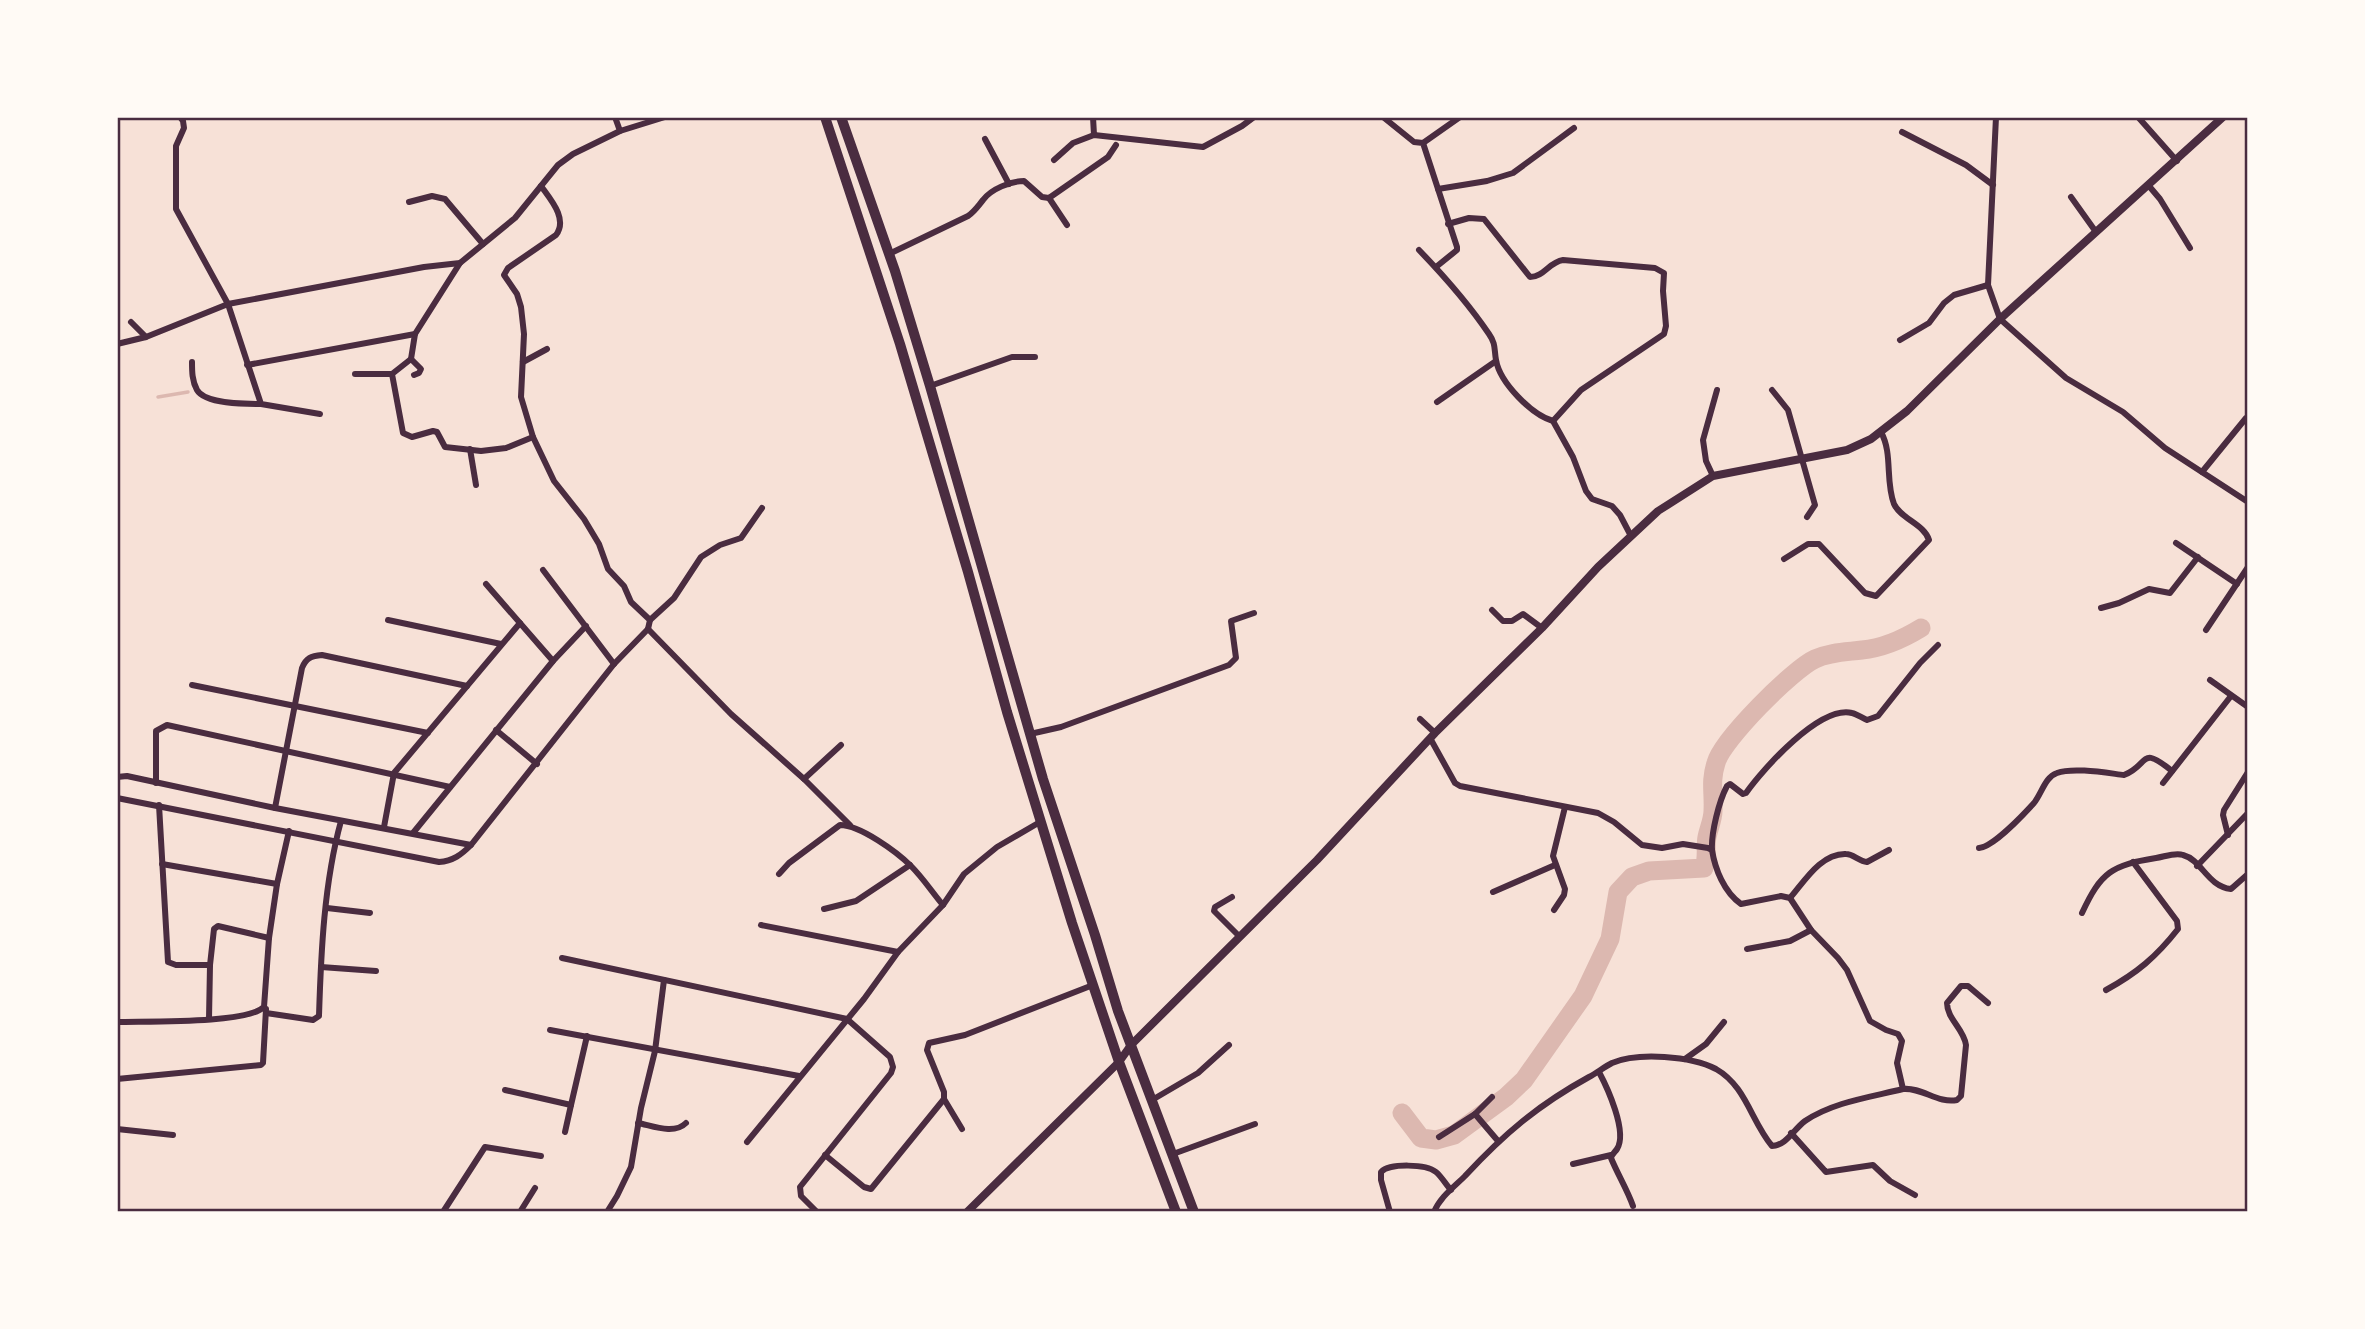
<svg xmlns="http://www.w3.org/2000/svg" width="2365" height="1329" font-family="'Archivo Narrow',sans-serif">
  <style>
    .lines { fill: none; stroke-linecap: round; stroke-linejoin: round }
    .stream { stroke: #dcb8b0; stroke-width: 3.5 }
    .river { stroke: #dcb8b0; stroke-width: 19 }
    .minor { stroke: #4a2c40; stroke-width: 6 }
    .tertiary { stroke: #4a2c40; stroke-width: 8 }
    .trunk { stroke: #4a2c40; stroke-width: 10 }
    .neatline { fill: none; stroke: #4a2c40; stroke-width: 2.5 }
  </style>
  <rect width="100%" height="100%" fill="#f7e1d7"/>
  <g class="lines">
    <polyline class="stream" points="158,397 188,392"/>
    <path class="river" d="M1402 1113 1421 1138 1436 1140 1454 1135 1506 1097 1524 1080 1583 996 1610 939 1618 892 1632 877 1649 871 1704 868C1708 858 1705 847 1707 837 1709 828 1713 819 1713 811 1714 792 1710 782 1716 763 1722 740 1793 669 1815 659 1830 652 1846 652 1862 650 1884 648 1903 639 1921 628"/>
    <g class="minor">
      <polyline points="180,117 183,121 184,128 176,146 176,209 228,304 261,404 320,414"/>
      <polyline points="615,117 620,131"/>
      <polyline points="1093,117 1094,135"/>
      <polyline points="1383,117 1414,142 1423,143 1457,247 1457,250 1436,267"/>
      <polyline points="1996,117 1988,285 2000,319 2066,378 2123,412 2165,448 2248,502"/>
      <polyline points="2138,117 2177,161"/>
      <polyline points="1902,132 1966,165 1993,185"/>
      <polyline points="985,139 1009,184"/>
      <polyline points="1423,143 1460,117"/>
      <polyline points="1054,160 1073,143 1094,135 1203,147 1242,126 1254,117"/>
      <polyline points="2149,186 2160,199 2190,248"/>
      <polyline points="1438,189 1487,181 1513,173 1574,128"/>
      <polyline points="2071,197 2096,232"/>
      <polyline points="1049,198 1067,225"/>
      <polyline points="409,202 432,196 445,199 483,244"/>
      <path d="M1448 224 1469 218 1484 219 1530 277C1544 277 1549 262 1563 260L1655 268 1664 273 1663 291 1666 326 1664 334 1581 390 1553 421"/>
      <path d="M1419 250C1445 277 1468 303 1489 334 1496 344 1494 349 1496 360 1500 383 1532 415 1553 421L1573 457 1586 491 1592 499 1612 506 1620 515 1631 536"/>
      <path d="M889 254 968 216C975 211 978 206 983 200 991 189 1011 181 1024 181L1042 197 1049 198 1108 157 1116 145"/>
      <polyline points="131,322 146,337"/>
      <polyline points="415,334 411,359 392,374 403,433 412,437 433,431 437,432 445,447 481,451 506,448 533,437"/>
      <polyline points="1900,340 1929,323 1944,303 1954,295 1988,285"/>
      <polyline points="117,344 146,337 228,304 424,267 460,263 515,218 558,165 573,154 620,131 665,117"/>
      <polyline points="411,359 421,369 419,373 414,375"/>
      <path d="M192 362C192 371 192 381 197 390 205 404 245 404 261 404"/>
      <polyline points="523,362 547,349"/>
      <polyline points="247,365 415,334 460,263"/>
      <polyline points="355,374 392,374"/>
      <polyline points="930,386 1012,357 1035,357"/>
      <polyline points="1772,390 1788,410 1815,505 1807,517"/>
      <polyline points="1437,402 1496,361"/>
      <polyline points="470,449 476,485"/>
      <polyline points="2202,472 2246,418 2248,419"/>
      <polyline points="1713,476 1706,461 1703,440 1717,390"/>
      <polyline points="2176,543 2237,584"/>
      <path d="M1784 559 1808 544H1819L1865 593 1876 596 1929 540C1924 524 1901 519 1894 504 1885 480 1893 454 1881 432"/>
      <polyline points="543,570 614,664"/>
      <polyline points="486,584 553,661"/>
      <polyline points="2101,608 2119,603 2149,589 2170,593 2198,557"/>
      <polyline points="1492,610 1503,621 1512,621 1523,614 1542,628"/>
      <polyline points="388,620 501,644"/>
      <polyline points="650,620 674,598 701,557 720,545 741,538 762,508"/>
      <polyline points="648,629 731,714 804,779"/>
      <polyline points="2206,630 2248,567"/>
      <polyline points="2210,680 2248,707"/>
      <polyline points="192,685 428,733"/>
      <polyline points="1420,719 1435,733"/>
      <polyline points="496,730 537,764"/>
      <polyline points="1030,734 1061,727 1229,665 1236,658 1231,621 1254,613"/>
      <path d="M1430 738 1455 783 1460 786 1598 813 1614 822 1642 845 1662 848 1683 844 1708 848 1712 850C1715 869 1724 892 1741 904L1781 896 1790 898 1811 930 1838 958 1847 970 1870 1021 1886 1030 1898 1034 1902 1041 1897 1063 1903 1089"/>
      <polyline points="841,745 804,779 850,825"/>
      <polyline points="117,777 127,776 275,808 471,845"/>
      <polyline points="156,783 156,731 167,725 450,787"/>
      <polyline points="2163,783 2231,696"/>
      <path d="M117 798 439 862C453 861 461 855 471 845L614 664 648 629 650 620 631 602 624 586 608 569 599 544 584 519 554 481 533 437 521 397 524 334 521 307 517 294 504 275 508 268 556 235C568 219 551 200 541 186"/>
      <polyline points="159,805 168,962 176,965 210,965"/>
      <path d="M275 808 302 668C306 658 311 656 322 655L467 686"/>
      <polyline points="384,827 394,773 520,623"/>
      <polyline points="413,833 553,661 586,626"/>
      <polyline points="2228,835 2223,815 2224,810 2248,772"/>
      <path d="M1979 848C1993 847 2024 814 2034 803 2042 793 2045 777 2057 773 2073 767 2107 773 2124 775 2150 765 2139 744 2172 771"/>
      <path d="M1712 850C1711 833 1719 801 1727 786L1730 784 1743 794 1746 793C1763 769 1820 705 1852 713 1857 714 1862 718 1867 720L1878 716 1920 663 1938 645"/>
      <polyline points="162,864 277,884"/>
      <polyline points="2197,866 2248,813"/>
      <path d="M779 874 789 863 840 825C860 825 897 852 911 866 923 878 932 892 943 905"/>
      <polyline points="1493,892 1555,865"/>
      <polyline points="1232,897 1215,907 1214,911 1239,936"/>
      <path d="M1790 898C1804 882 1821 853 1846 854 1853 854 1859 861 1867 862L1889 850"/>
      <polyline points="327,908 370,913"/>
      <polyline points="824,909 856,901 910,865"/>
      <polyline points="1554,910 1564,895 1565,889 1553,856 1565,807"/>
      <path d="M2082 913C2101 872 2112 865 2156 858 2164 857 2175 852 2183 855 2202 860 2207 886 2231 889L2248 874"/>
      <polyline points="761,925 898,952"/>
      <polyline points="1747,949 1790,941 1811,930"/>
      <polyline points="562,958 847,1019 890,1057 893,1067 891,1073 800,1187 801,1196 817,1212"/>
      <polyline points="321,967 376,971"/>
      <path d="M2106 990C2137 973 2156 957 2178 929L2177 921 2133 862"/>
      <path d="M266 1013 313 1020 319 1016C321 952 324 883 341 821"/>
      <polyline points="209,1019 210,965 214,929 218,926 269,938"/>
      <path d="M117 1022C146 1021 246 1024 264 1007L269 938 277 884 289 831"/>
      <polyline points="550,1030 799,1076"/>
      <polyline points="1685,1059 1706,1044 1724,1022"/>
      <path d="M1599 1072C1607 1087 1628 1132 1617 1149 1615 1152 1612 1154 1611 1158 1618 1175 1627 1189 1633 1206"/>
      <polyline points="117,1079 261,1065 263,1063 266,1009"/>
      <polyline points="505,1090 571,1105 587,1036"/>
      <polyline points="944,1099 962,1129"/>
      <polyline points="1152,1100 1198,1073 1229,1045"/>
      <polyline points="1475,1114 1498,1141"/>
      <path d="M638 1123C653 1126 674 1135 686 1123"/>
      <polyline points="117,1129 173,1135"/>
      <polyline points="565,1132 571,1105"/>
      <polyline points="1791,1133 1826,1172 1873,1165 1890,1181 1915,1195"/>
      <polyline points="1439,1137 1475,1114 1492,1097"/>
      <polyline points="747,1142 864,999 898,952 943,905 964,874 997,847 1040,822"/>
      <polyline points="1173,1154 1255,1124"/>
      <polyline points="825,1155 864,1187 871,1189 944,1099 944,1092 927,1050 929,1043 965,1035 1093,985"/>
      <polyline points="1573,1164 1611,1155"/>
      <polyline points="443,1212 485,1147 541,1156"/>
      <polyline points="520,1212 535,1188"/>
      <polyline points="607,1212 617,1196 631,1167 641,1108 655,1051 664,980"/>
      <path d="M1390 1212 1381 1180V1172C1390 1163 1426 1164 1436 1172 1442 1177 1446 1185 1451 1190"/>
      <path d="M1434 1212C1440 1197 1454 1187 1465 1176 1504 1134 1538 1105 1589 1077 1597 1073 1604 1067 1612 1063 1638 1052 1691 1056 1716 1069 1746 1086 1751 1121 1772 1146 1786 1146 1794 1129 1805 1121 1833 1102 1871 1097 1903 1089 1922 1087 1938 1104 1957 1100L1961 1096 1966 1045C1964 1029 1947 1019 1947 1003L1961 986H1968L1988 1003"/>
    </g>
    <polyline class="tertiary" points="967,1212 1119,1062 1131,1045 1317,860 1435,733 1542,628 1598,567 1658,511 1713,476 1847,450 1871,439 1907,411 2000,319 2223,117"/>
    <g class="trunk">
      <polyline points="825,117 900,344 968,572 1007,712 1072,923 1119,1062 1176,1212"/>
      <polyline points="841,117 895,271 930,386 1043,779 1095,935 1118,1011 1194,1212"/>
    </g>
  </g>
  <rect width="2365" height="1329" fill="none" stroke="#fffaf5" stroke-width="238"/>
  <rect x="119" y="119" width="2127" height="1091" class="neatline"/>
</svg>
